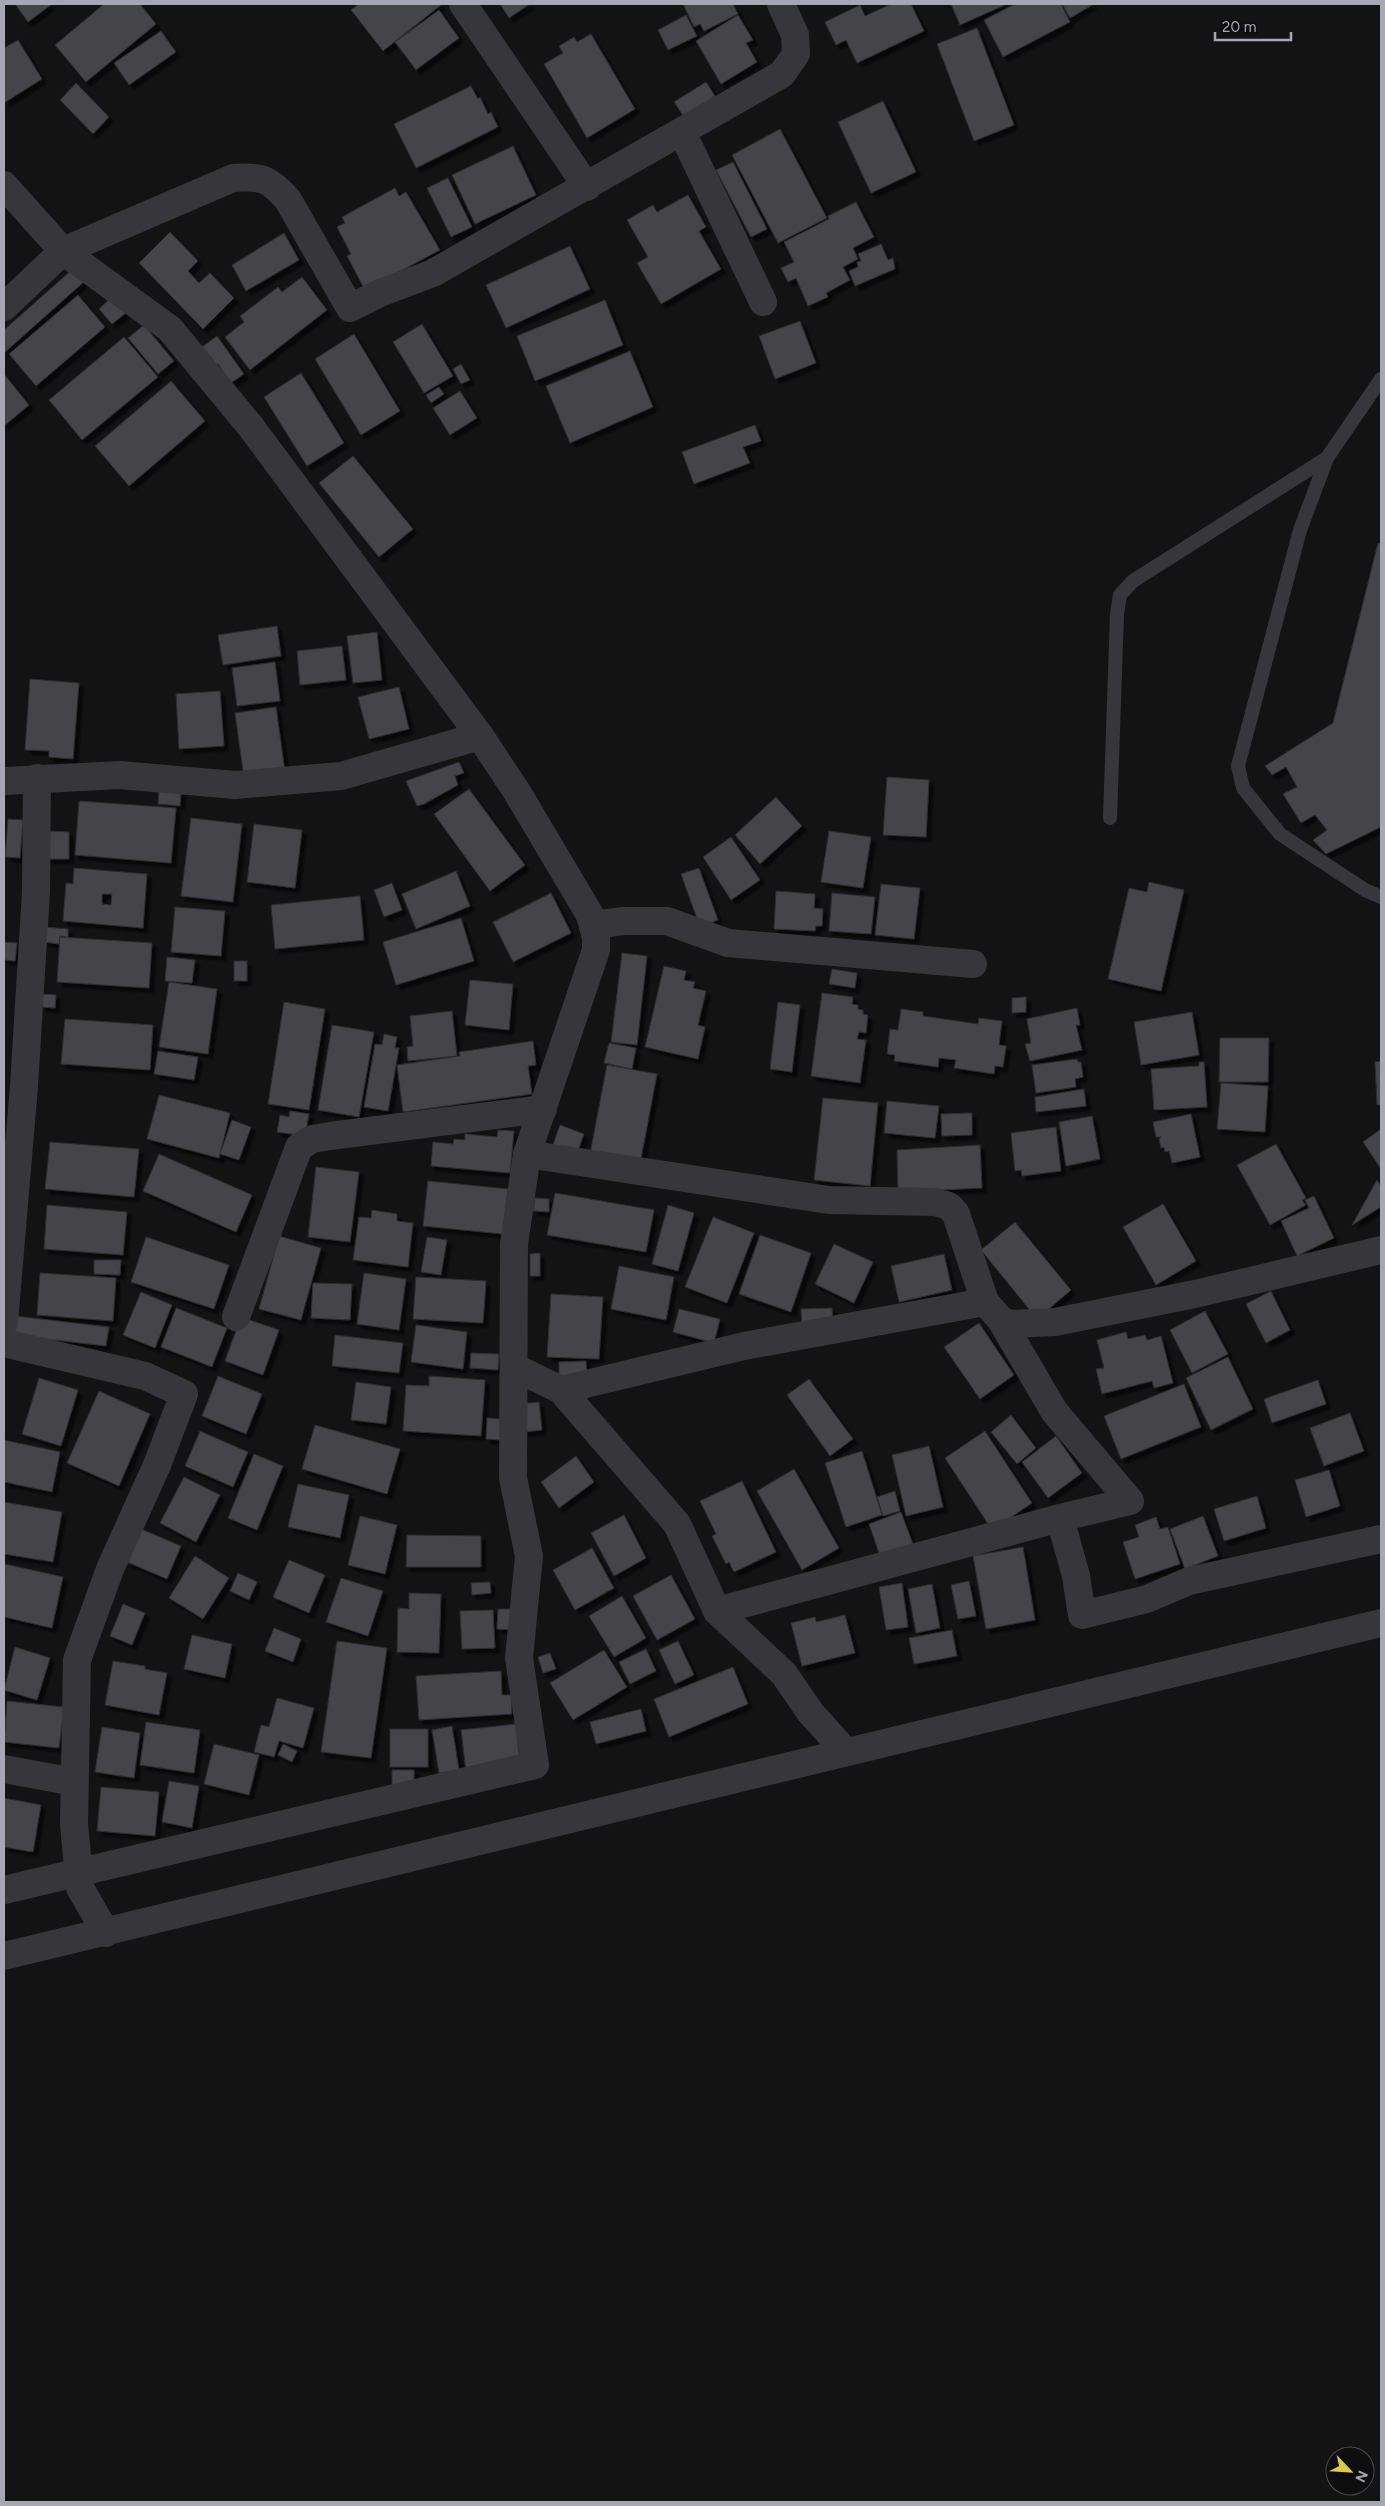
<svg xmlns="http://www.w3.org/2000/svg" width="1385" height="2506" font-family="Figtree,sans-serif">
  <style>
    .building { fill: #454549; stroke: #2e2d30; fill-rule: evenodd; filter: url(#shadow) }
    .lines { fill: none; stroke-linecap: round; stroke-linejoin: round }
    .lane { stroke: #37363b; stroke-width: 14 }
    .street { stroke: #37363b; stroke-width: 28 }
  </style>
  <defs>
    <filter id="shadow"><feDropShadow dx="4.5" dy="4.5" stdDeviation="1" flood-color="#0009"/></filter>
  </defs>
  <rect width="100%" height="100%" fill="#131314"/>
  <g class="building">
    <polygon points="15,4 52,4 28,22"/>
    <polygon points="104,4 140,4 156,24 86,82 55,45"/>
    <polygon points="359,4 440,4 441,5 383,51 351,10"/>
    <polygon points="500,4 530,4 509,18"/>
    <polygon points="683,4 733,4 738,14 704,31 700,24 694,27"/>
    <polygon points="891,4 911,4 924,31 857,63 846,40 836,45 825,22 860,5 865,16"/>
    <polygon points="951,4 1007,4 960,25"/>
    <polygon points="1015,4 1061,4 1070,22 1003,57 984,20"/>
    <polygon points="1062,4 1094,4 1070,18"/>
    <polygon points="439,10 459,38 416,70 395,42"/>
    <polygon points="686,15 697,36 668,50 658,30"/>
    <polygon points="738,15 753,40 746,43 757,62 721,84 696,41"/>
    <polygon points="977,28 1014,125 974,141 937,44"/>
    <polygon points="161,31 176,52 129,85 114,63"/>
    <polygon points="591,34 635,109 587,138 544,64 563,53 559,46 574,37 577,42"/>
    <polygon points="18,40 42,79 4,103 4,48"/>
    <polygon points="706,82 715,96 684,117 674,102"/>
    <polygon points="76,83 109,117 93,134 60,100"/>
    <polygon points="471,86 478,99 480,97 488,114 491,112 498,127 416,168 394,124"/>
    <polygon points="883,101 916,172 871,193 838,122"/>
    <polygon points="780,129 827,218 778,243 732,155"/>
    <polygon points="513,146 536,195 475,224 452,175"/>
    <polygon points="733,162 767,229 751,237 716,170"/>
    <polygon points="448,178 472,227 451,237 427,188"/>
    <polygon points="395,188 399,196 406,192 440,250 365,290 347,256 351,254 337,227 345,223 342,217"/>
    <polygon points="688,195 706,227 699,231 721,269 661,304 637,263 648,257 627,220 653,205 657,212"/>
    <polygon points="856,202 874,237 853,248 858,259 843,267 850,280 826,293 828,297 808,306 796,278 788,282 781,268 794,262 784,242 829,219 828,216"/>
    <polygon points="170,232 198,261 188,271 199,283 210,273 234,298 203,329 139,263"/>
    <polygon points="284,233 299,260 246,291 232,265"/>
    <polygon points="881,244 888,260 893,258 895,269 855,286 849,271 858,267 857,262 861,261 858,254"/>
    <polygon points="570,246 590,289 506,328 486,285"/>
    <polygon points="75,267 86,280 4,353 4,330"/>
    <polygon points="302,277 327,310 250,370 225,337 244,322 240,316 278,287 282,292"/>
    <polygon points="78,295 105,327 36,386 9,354"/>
    <polygon points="113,296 127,312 112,324 99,309"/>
    <polygon points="605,300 623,345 535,381 517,336"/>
    <polygon points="800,321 816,363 775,379 759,336"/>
    <polygon points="422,324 453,376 424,393 393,342"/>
    <polygon points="144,325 174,361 158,374 128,338"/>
    <polygon points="354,334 400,411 361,435 315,359"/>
    <polygon points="217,336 244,374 231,383 218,364 212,369 198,350"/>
    <polygon points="124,337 158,377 82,440 49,400"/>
    <polygon points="630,351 653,407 570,443 546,386"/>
    <polygon points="461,364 470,380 461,384 453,369"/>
    <polygon points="301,373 344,443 307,466 264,397"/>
    <polygon points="4,374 29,405 4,426"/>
    <polygon points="171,381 205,421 129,486 95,446"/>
    <polygon points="439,387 444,394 431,403 426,395"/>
    <polygon points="460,391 477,418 450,435 433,408"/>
    <polygon points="755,425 761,441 743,447 750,463 694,484 682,452"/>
    <polygon points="353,456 413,529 379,557 319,483"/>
    <polygon points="1378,543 1381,544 1381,827 1326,854 1313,840 1327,830 1315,815 1301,823 1283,794 1297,787 1286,767 1272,775 1265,766 1333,723"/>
    <polygon points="277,626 281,656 223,665 218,635"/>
    <polygon points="377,632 382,680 353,683 347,636"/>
    <polygon points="342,646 346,680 300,685 297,651"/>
    <polygon points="275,662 280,701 237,706 232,668"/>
    <polygon points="30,679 79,683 73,759 49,757 49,751 25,750"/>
    <polygon points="399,687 409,729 369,739 358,697"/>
    <polygon points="220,691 224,746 179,749 176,694"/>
    <polygon points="276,707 285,772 244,778 235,713"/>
    <polygon points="459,762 464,773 455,776 458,785 424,804 417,806 406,781"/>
    <polygon points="887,777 929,780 926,837 883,835"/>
    <polygon points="469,789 525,865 490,891 434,814"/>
    <polygon points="159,791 181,792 180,806 158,804"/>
    <polygon points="776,797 802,826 760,864 735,835"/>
    <polygon points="79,801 176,808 171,863 75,855"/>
    <polygon points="191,818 242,824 233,902 181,896"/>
    <polygon points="8,819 23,820 20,858 5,857"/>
    <polygon points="254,824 302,830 295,888 247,882"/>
    <polygon points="48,831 69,832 69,859 47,859"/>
    <polygon points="829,831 871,837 863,888 821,882"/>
    <polygon points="731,837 760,880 731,900 703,857"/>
    <path d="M74 868 147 874 143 928 63 921 66 883 73 884ZM102 894H112L111 905 102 904Z"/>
    <polygon points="699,868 718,920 700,927 681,874"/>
    <polygon points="456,871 470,906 416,929 402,894"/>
    <polygon points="1149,882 1184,890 1161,991 1108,979 1129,888 1147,892"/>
    <polygon points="392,883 402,910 384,917 374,890"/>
    <polygon points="881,884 920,888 914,939 875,935"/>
    <polygon points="776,891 815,894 814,908 823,909 822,926 816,926 815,931 774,929"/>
    <polygon points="551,893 571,933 513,962 493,922"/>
    <polygon points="832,893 875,897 871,934 829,931"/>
    <polygon points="360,896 364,940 275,949 271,905"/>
    <polygon points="175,907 225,911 221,956 171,952"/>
    <polygon points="461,918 474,961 396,985 383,942"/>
    <polygon points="45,927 68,929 68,937 60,936 59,944 44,942"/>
    <polygon points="60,937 152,943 149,988 57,982"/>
    <polygon points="4,942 17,943 15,961 4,960"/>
    <polygon points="622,953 647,956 637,1045 611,1042"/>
    <polygon points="167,957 195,960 192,983 165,981"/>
    <rect x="234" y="961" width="13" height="20"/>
    <polygon points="664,966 686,971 684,980 695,982 693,988 706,991 698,1025 705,1027 698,1059 645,1047"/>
    <polygon points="832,969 857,973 855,988 829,984"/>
    <polygon points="470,980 513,984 509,1030 465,1025"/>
    <polygon points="169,982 217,989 208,1054 159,1047"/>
    <polygon points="822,993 853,997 852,1004 858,1005 858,1009 863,1010 863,1014 868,1015 866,1033 859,1032 857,1039 866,1040 860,1083 811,1076"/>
    <polygon points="42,994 56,995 55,1008 41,1007"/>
    <polygon points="1026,997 1026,1012 1012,1013 1012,998"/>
    <polygon points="284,1002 325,1009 309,1110 268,1104"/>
    <polygon points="778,1002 800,1005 792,1072 770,1069"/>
    <polygon points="1077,1008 1080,1025 1076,1025 1082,1050 1030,1061 1025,1044 1031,1043 1027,1019"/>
    <polygon points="901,1009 923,1012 923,1016 978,1024 979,1018 1002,1021 999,1045 1006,1046 1003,1067 995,1066 994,1074 954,1068 956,1060 939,1058 938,1067 894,1061 895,1055 887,1054 890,1029 898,1030"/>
    <polygon points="452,1011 457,1056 408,1061 407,1047 413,1046 410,1016"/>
    <polygon points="1192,1012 1199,1055 1141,1065 1134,1022"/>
    <polygon points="65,1019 153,1025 150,1070 61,1064"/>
    <polygon points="332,1025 374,1032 359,1117 318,1110"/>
    <polygon points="384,1034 397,1037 395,1048 399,1048 388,1111 364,1107 375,1044 382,1045"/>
    <polygon points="1220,1038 1269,1038 1268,1082 1219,1082"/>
    <polygon points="533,1041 536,1065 528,1066 532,1094 403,1112 397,1065 460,1056 459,1052"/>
    <polygon points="609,1043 636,1048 632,1069 604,1063"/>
    <polygon points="158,1051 198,1057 194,1080 154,1074"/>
    <polygon points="1077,1059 1078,1062 1081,1062 1083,1077 1075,1079 1076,1087 1036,1093 1032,1065"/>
    <polygon points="1381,1061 1381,1105 1377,1105 1375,1062"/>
    <polygon points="1199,1062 1204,1062 1207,1107 1154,1110 1151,1069 1199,1066"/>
    <polygon points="607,1065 657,1074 640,1164 590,1154"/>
    <polygon points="1221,1083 1268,1086 1265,1132 1217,1129"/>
    <polygon points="1084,1089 1086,1106 1036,1112 1035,1097"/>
    <polygon points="159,1095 230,1113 219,1158 147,1139"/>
    <polygon points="823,1098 878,1103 870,1186 814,1180"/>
    <polygon points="887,1101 939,1106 935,1138 884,1133"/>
    <polygon points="290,1111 309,1114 305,1136 277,1132 280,1115 289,1117"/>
    <polygon points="972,1113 972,1135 942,1136 941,1114"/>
    <polygon points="1191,1114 1200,1157 1172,1163 1169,1151 1165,1152 1164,1147 1161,1148 1159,1139 1161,1137 1156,1137 1153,1122"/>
    <polygon points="1092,1116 1100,1159 1066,1166 1059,1122"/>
    <polygon points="232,1120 251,1127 239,1160 220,1154"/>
    <polygon points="560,1125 584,1134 575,1159 551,1150"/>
    <polygon points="1056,1127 1061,1171 1022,1176 1021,1170 1015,1171 1011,1133"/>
    <polygon points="1381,1129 1381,1169 1363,1142"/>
    <polygon points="498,1130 514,1131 510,1173 431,1166 433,1142 453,1144 454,1139 465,1140 465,1134 497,1137"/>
    <polygon points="50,1142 139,1149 134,1197 45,1189"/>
    <polygon points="1276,1144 1306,1198 1302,1200 1306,1205 1270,1225 1237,1165"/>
    <polygon points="980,1145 982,1188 898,1192 897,1150"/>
    <polygon points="159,1154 252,1195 236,1232 143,1191"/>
    <polygon points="316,1167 359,1172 350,1242 308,1237"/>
    <polygon points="1377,1180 1381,1187 1381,1207 1352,1225"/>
    <polygon points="428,1181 508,1189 503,1234 423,1226"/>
    <polygon points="555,1193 654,1210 646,1252 547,1235"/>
    <polygon points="1314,1196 1334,1238 1297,1256 1281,1221 1309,1208 1305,1200"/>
    <polygon points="535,1198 549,1199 549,1212 533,1211"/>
    <polygon points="1163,1204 1196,1261 1156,1285 1123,1227"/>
    <polygon points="47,1205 127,1212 123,1255 44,1249"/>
    <polygon points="668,1205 694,1213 678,1271 652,1264"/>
    <polygon points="372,1210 397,1214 397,1221 413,1223 408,1267 353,1260 359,1217 371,1218"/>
    <polygon points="713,1217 754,1233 727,1303 685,1287"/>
    <polygon points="1015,1222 1071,1290 1037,1319 981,1250"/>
    <polygon points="760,1235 811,1253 791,1312 739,1294"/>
    <polygon points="279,1236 321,1248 301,1320 259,1309"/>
    <polygon points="146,1237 229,1265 214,1309 131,1282"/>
    <polygon points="427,1237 447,1240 441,1275 421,1272"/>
    <polygon points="834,1244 873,1262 854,1303 815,1284"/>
    <polygon points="540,1253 540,1276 530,1276 530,1254"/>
    <polygon points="944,1254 952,1290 899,1302 891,1266"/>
    <polygon points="94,1260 121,1260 120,1275 94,1274"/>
    <polygon points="619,1266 674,1277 666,1320 611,1309"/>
    <polygon points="40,1273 116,1278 113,1321 37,1315"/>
    <polygon points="364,1273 406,1279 399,1330 357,1324"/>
    <polygon points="416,1277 486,1281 483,1323 413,1319"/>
    <polygon points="313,1283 352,1284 350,1320 311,1318"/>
    <polygon points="1271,1291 1290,1330 1266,1343 1246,1304"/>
    <polygon points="141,1292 172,1305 155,1348 123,1335"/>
    <polygon points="551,1294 603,1297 599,1359 547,1357"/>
    <polygon points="176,1308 227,1328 212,1367 161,1347"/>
    <polygon points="832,1308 833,1327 802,1328 801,1309"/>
    <polygon points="679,1309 720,1319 714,1343 673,1332"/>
    <polygon points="1205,1311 1228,1354 1192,1373 1170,1330"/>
    <polygon points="15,1316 109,1327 106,1346 12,1335"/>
    <polygon points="241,1317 279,1330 263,1375 225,1361"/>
    <polygon points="979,1323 1014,1375 980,1399 944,1347"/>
    <polygon points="416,1325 467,1332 463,1369 411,1362"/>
    <polygon points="1126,1332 1128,1339 1145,1335 1147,1340 1161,1336 1173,1383 1154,1388 1152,1381 1102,1394 1096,1369 1104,1368 1097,1340"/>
    <polygon points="335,1335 403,1343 399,1373 332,1366"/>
    <polygon points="471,1353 499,1354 498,1370 470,1368"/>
    <polygon points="1228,1357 1253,1409 1211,1430 1186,1378"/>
    <polygon points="586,1361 587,1378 559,1379 559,1362"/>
    <polygon points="218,1376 262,1394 246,1434 202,1416"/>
    <polygon points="429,1376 485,1380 481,1436 403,1431 406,1385 429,1386"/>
    <polygon points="39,1378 78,1390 61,1446 22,1434"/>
    <polygon points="809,1379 853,1439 830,1456 787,1395"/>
    <polygon points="1318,1380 1326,1404 1272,1423 1264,1399"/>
    <polygon points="356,1382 391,1387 386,1424 351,1420"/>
    <polygon points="1184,1384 1201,1427 1121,1459 1104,1416"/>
    <polygon points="99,1391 150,1414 119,1486 67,1463"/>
    <polygon points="539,1402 542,1430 524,1432 520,1404"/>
    <polygon points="1350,1413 1364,1451 1324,1466 1310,1428"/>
    <polygon points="1011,1415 1036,1448 1017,1464 991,1432"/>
    <polygon points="487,1418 502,1419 501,1440 486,1439"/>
    <polygon points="315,1425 400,1449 387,1494 302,1469"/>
    <polygon points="200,1431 248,1452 233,1487 185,1466"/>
    <polygon points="985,1431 1032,1503 992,1530 945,1458"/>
    <polygon points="1056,1436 1082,1473 1048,1498 1022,1462"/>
    <polygon points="4,1440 60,1452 52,1492 4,1482"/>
    <polygon points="929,1446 943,1507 906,1516 892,1455"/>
    <polygon points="862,1451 882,1515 846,1527 825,1463"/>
    <polygon points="254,1454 283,1466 257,1530 228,1518"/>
    <polygon points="576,1456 594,1482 559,1508 541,1482"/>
    <polygon points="794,1469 839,1548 802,1570 757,1491"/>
    <polygon points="1329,1470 1340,1506 1306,1517 1295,1480"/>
    <polygon points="184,1477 220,1495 196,1542 160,1523"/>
    <polygon points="742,1481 776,1552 734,1572 729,1562 726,1564 712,1536 716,1534 700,1501"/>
    <polygon points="298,1484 349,1495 340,1538 288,1527"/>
    <polygon points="895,1491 900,1511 883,1516 877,1497"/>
    <polygon points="1257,1496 1266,1528 1224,1541 1214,1509"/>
    <polygon points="4,1502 62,1512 53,1562 4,1554"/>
    <polygon points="901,1512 914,1547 881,1559 869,1524"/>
    <polygon points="624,1515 646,1558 614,1576 591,1533"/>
    <polygon points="360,1516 397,1525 385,1574 348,1565"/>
    <polygon points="1203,1516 1218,1556 1185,1569 1170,1529"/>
    <polygon points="1156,1517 1160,1529 1168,1527 1180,1564 1135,1579 1123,1542 1139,1537 1135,1525"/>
    <polygon points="141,1529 181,1546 167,1579 127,1562"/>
    <polygon points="407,1535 481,1536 481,1567 406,1567"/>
    <polygon points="1023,1547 1035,1620 986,1629 973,1556"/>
    <polygon points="592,1548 614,1588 575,1610 553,1570"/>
    <polygon points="195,1556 229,1578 203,1619 169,1598"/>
    <polygon points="289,1560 325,1575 309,1613 273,1597"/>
    <polygon points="5,1564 63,1577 52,1628 4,1617"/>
    <polygon points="238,1573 257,1582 249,1600 230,1591"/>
    <polygon points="671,1575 695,1619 657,1640 633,1596"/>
    <polygon points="341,1578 383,1591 368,1636 326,1622"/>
    <polygon points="969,1581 976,1616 958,1619 951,1585"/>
    <polygon points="490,1582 491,1593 472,1595 471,1583"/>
    <polygon points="902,1583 908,1627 886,1630 879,1587"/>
    <polygon points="932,1584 940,1628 916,1633 908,1589"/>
    <polygon points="409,1593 441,1594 439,1653 397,1652 398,1608 409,1609"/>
    <polygon points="622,1596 646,1638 614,1657 589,1616"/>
    <polygon points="123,1604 145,1613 132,1645 110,1636"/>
    <polygon points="498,1609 513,1609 513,1630 497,1629"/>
    <polygon points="493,1610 495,1648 462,1649 460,1611"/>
    <polygon points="845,1615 855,1653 802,1666 791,1623 815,1617 816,1622"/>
    <polygon points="274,1628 301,1639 293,1662 265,1651"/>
    <polygon points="952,1630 957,1656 914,1664 909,1638"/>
    <polygon points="192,1635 232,1644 225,1678 184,1669"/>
    <polygon points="337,1641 387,1648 371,1758 321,1752"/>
    <polygon points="678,1641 694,1675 675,1684 659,1650"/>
    <polygon points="15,1647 50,1658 37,1700 4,1690"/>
    <polygon points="646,1649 656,1671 630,1684 619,1662"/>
    <polygon points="604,1650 627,1687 573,1720 550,1683"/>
    <polygon points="550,1653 556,1669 543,1673 538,1657"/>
    <polygon points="113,1661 145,1666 145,1669 167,1673 159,1715 105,1705"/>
    <polygon points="733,1667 748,1704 669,1737 654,1699"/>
    <polygon points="501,1671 502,1695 511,1695 512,1714 419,1720 416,1676"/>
    <polygon points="277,1698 314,1708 303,1748 279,1741 274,1757 254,1752 261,1725 269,1727"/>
    <polygon points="7,1701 64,1707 59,1748 4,1742"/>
    <polygon points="641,1709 646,1731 596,1744 590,1722"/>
    <polygon points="146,1722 200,1730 194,1773 140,1765"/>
    <polygon points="516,1724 520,1764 466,1771 461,1730"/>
    <polygon points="452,1726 459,1770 439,1773 432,1730"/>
    <polygon points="102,1727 140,1733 134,1778 95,1772"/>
    <rect x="390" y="1729" width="38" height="38"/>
    <polygon points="214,1744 259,1755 249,1795 204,1784"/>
    <polygon points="283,1744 297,1751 292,1762 278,1755"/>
    <polygon points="392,1770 414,1770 414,1785 392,1786"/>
    <polygon points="169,1781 199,1786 192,1828 162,1822"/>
    <polygon points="101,1787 159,1792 155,1836 97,1831"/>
    <polygon points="4,1798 41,1805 33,1852 4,1847"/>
  </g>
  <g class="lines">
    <g class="lane">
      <polyline points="1381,379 1327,458 1300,530 1238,766 1243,788 1280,834 1365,890 1381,897"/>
      <polyline points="1110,818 1117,614 1120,595 1133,581 1327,458"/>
    </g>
    <g class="street">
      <polyline points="463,4 587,187"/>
      <polyline points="682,132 763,302"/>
      <polyline points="4,185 63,251 170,329 251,427 480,736 517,792 590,915 596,938 596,950 527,1154 514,1244 513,1478 529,1556 519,1658 535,1765 4,1890"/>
      <path d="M4 307 63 251 233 178C261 176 269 178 288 200L350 308 380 293 433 273 782 74 796 54 795 35 781 4"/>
      <polyline points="4,781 120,775 235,785 341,776 480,736"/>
      <polyline points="593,925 623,921 667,921 728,943 973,964"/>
      <polyline points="527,1154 829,1200 935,1202 949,1206 956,1214 985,1302"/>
      <polyline points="236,1317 299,1147 312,1139 330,1136 543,1109"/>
      <polyline points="1001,1320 1054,1411 1130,1501 1060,1518"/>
      <polyline points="4,1322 24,1086 36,892 37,778"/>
      <polyline points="4,1343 145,1376 184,1394 157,1465 110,1569 77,1660 74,1824 80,1888 106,1933"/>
      <polyline points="514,1367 561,1390 677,1524 717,1611 784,1674 810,1712 845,1751"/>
      <polyline points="561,1390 744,1346 985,1302 1001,1320 1010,1324 1055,1322 1195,1294 1381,1250"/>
      <polyline points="717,1611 1060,1518 1076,1576 1082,1615 1147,1599 1189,1581 1381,1539"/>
      <polyline points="4,1769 74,1782"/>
      <polyline points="4,1956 1381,1623"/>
    </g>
  </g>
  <rect width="1385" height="2506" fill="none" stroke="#a6a7b3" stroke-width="10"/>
  <g transform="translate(1350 2471) rotate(115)"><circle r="24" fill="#0e0e0f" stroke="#4b4b51"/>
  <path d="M0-4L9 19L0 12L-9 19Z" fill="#ddcc43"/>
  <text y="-8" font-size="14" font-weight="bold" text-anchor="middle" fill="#a6a7b3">N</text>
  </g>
  <path d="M1215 32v8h76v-8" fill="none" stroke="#a6a7b3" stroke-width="2.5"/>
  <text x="1222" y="32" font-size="15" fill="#a6a7b3" stroke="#0e0e0f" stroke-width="4" paint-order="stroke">20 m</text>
</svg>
